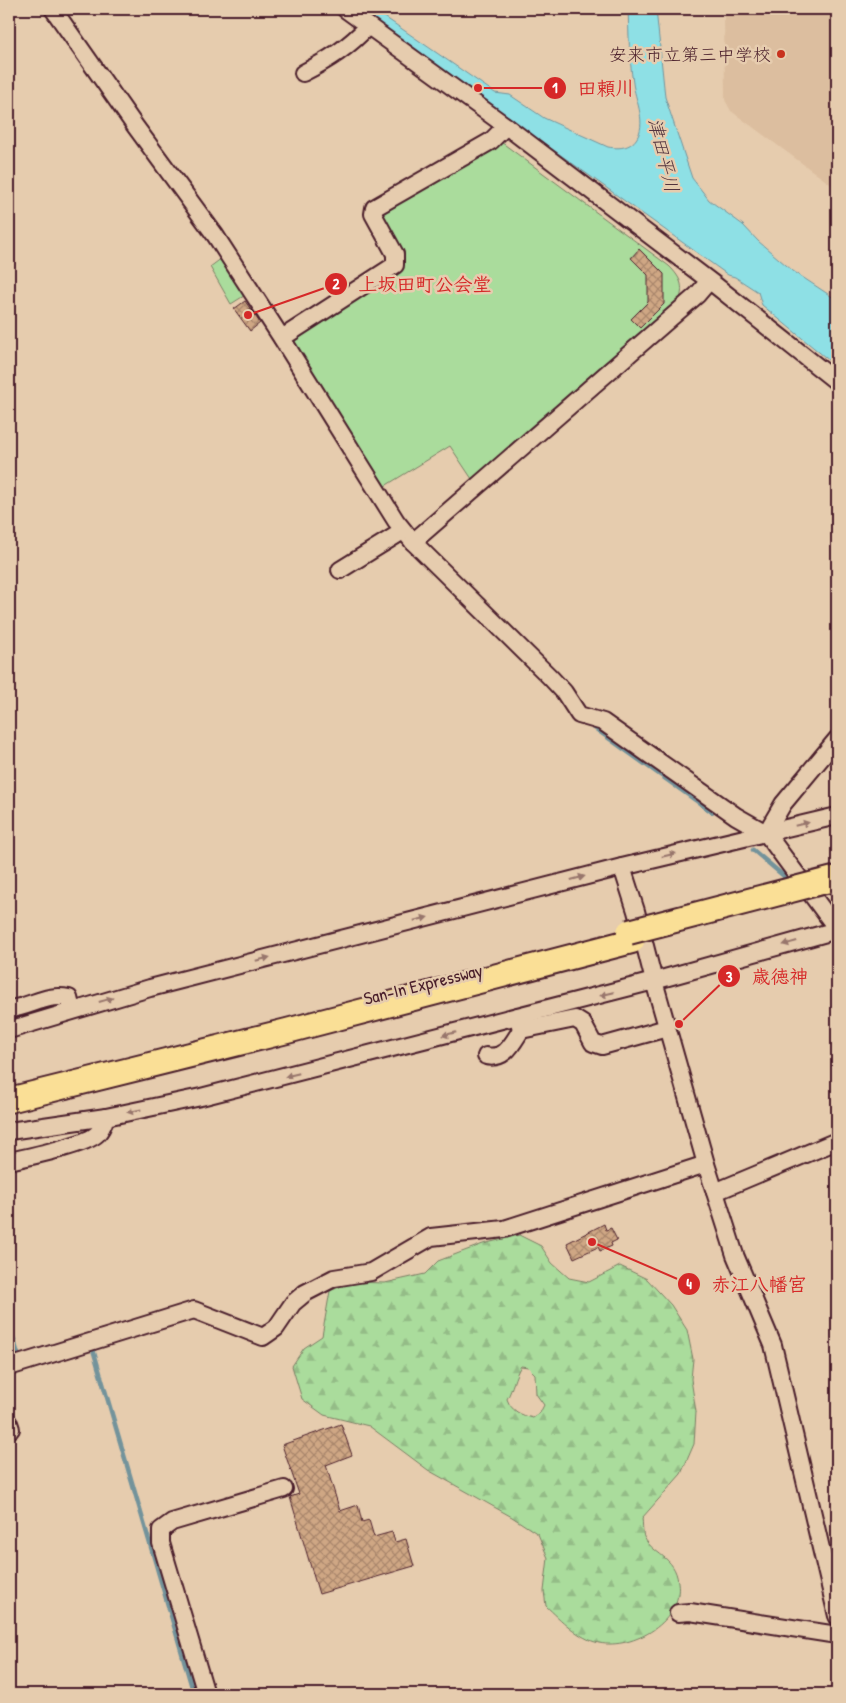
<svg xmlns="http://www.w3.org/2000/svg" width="846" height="1703" font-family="'Patrick Hand','Klee One',sans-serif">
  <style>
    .built { fill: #dcbe9f }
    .green { fill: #aadc9c; stroke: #7a7e64 }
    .forest { fill: url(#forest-firs); stroke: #7a7e64; fill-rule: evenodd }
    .water { fill: #8ee0e5; stroke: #73939b }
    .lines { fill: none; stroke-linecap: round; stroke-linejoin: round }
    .stream { stroke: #73939b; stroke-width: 4.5 }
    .building { fill: url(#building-cross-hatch); stroke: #4a1f2b }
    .minor-casing { stroke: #4a1f2b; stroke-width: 20 }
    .highway-casing { stroke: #4a1f2b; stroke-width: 28 }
    .minor { stroke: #e6ccae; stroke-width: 16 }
    .highway { stroke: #fadf96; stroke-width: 24 }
    .highway-bridge-casing { stroke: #4a1f2b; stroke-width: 28; stroke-linecap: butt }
    .highway-bridge { stroke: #fadf96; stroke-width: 24 }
    .oneway { fill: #98766c }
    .poi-dot { fill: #c8321e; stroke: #e6ccae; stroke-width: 2 }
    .labels { text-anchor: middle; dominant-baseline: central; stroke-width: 5; stroke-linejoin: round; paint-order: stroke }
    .poi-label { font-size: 18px; fill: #4a1f2b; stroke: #e6ccae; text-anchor: end }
    .street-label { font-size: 18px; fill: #4a1f2b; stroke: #e6ccae }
    .water-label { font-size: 19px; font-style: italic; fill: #51323e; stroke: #e6ccae }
    .leader { fill: none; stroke: #d62828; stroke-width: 2 }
    .callout-dot { fill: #d62828; stroke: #e6ccae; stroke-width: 2 }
    .mark-label { font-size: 15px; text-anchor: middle; font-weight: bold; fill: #fff }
    .callout-label { font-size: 19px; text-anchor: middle; font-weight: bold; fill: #d62828; stroke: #e6ccae; stroke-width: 5; stroke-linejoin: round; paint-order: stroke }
  </style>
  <defs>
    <pattern id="forest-firs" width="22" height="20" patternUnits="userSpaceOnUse" patternTransform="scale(1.25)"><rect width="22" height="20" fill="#aadc9c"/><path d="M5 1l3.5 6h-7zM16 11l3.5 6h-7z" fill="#94bc87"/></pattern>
    <pattern id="building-cross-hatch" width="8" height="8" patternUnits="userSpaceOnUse" patternTransform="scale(1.25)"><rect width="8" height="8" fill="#cfa784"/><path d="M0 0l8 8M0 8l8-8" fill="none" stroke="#aa876c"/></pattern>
  </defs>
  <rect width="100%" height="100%" fill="#e6ccae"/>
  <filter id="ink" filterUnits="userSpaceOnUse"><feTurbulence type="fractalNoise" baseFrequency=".02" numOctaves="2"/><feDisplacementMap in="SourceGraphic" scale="10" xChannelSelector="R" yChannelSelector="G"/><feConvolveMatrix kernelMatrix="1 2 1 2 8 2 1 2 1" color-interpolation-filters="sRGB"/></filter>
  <g filter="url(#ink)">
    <polygon class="built" points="724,9 837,9 837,189 731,111 725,100"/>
    <g class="green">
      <path d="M501 142 669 266C680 277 685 286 679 301L474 482 450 446 385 486 291 337 397 269 377 217 380 209Z"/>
      <polygon points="222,258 247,294 231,304 210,267"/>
    </g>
    <path class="forest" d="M519 1235 541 1246 552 1263 569 1278 589 1282 620 1266 647 1279 671 1305 687 1330 693 1359 691 1379 696 1412 694 1444 681 1474 642 1518C643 1523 642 1532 644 1537 653 1555 675 1556 678 1582 684 1621 633 1650 599 1643 579 1639 560 1619 546 1606L544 1591 548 1558 538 1534 512 1517 428 1470 369 1426 324 1415 302 1399 292 1366 304 1348 322 1336 330 1291 351 1282 385 1283 425 1274 438 1261 483 1244ZM521 1366 528 1367 535 1374 536 1394 544 1405 540 1413 533 1418C521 1415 511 1411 507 1399 513 1388 514 1377 521 1366Z"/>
    <path class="water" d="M357 9H373L495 93 510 95 544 118 608 147C620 149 632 148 638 136 646 120 635 99 633 83 629 58 629 33 628 9H656L665 97 692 178 709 200 743 225 758 241 793 271 837 300V367L762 305 758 292 735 277 728 275Z"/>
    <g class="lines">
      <g class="stream">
        <polyline points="593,727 712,812"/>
        <polyline points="753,850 792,883"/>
        <polyline points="9,1324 20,1361"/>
        <polyline points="92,1346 194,1694"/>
      </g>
    </g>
    <g class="building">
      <polygon points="639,249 664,274 664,304 640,328 631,319 648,302 648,275 631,258"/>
      <polygon points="245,301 260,323 250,331 234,309"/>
      <polygon points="604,1224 606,1230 611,1228 617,1240 611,1243 612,1246 600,1251 598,1247 574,1258 567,1243"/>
      <polygon points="341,1424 352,1455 326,1465 340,1511 358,1505 362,1522 369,1520 374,1537 392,1532 395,1542 406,1539 414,1566 319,1594 290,1497 299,1494 282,1445"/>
    </g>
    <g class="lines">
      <defs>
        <g id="minor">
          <polyline points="53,9 135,126 215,235 281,337 396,521 413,542 550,677 564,692 579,715 603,722 736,816 766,833 837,929"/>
          <polyline points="345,9 506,126 715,285 837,382"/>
          <path d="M303 73C328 60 349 47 368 26"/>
          <polyline points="282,338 395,265 395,254 373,214 374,208 491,141 506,126"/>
          <polyline points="413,542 697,295 709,281"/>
          <polyline points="340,570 403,531"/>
          <polyline points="766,833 783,804 837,739"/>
          <polyline points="622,867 636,911 654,981 706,1164 735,1255 773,1345 837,1616"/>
          <path d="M9 1009C31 1007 46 993 69 998L72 1010"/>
          <polyline points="518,1016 521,1030 575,1019 583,1024 593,1043 602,1046 667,1028"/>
          <polyline points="9,1030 150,988 622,867 837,816"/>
          <path d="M486 1056C505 1060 512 1044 521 1030"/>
          <polyline points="9,1131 106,1117 201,1097 654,981 837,930"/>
          <path d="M9 1161C27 1157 86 1145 97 1134 102 1129 104 1123 106 1117"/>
          <polyline points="715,1192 837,1141"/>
          <polyline points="9,1367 194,1310 263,1337 276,1328 293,1303 305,1293 334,1278 371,1272 431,1237 504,1229 706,1164"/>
          <polyline points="9,1423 11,1429"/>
          <polyline points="678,1613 690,1612 837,1635"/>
          <polyline points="206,1694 161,1543 161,1530 172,1522 284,1489"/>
        </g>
        <polyline id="highway" points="9,1100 287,1031 632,941"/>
      </defs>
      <use href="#minor" class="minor-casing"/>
      <use href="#highway" class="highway-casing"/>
      <use href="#minor" class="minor"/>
      <use href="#highway" class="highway"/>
      <defs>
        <polyline id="highway-bridge" points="629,932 837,878"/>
      </defs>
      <use href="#highway-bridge" class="highway-bridge-casing"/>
      <use href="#highway-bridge" class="highway-bridge"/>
    </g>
    <defs><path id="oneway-solid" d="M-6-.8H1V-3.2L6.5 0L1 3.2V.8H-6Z" transform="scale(1.25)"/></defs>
    <g class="oneway">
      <use href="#oneway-solid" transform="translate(802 824) rotate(-13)"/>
      <use href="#oneway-solid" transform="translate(669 855) rotate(-14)"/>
      <use href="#oneway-solid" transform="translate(578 878) rotate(-15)"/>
      <use href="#oneway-solid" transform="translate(421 919) rotate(-14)"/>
      <use href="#oneway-solid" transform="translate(790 943) rotate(164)"/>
      <use href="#oneway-solid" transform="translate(263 959) rotate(-14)"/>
      <use href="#oneway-solid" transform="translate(607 994) rotate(166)"/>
      <use href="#oneway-solid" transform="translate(106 1000) rotate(-16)"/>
      <use href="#oneway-solid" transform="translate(449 1034) rotate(166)"/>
      <use href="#oneway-solid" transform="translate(292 1075) rotate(166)"/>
      <use href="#oneway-solid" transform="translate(134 1111) rotate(169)"/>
    </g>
  </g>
  <circle class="poi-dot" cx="781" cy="54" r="5"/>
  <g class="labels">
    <g class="poi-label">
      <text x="771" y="54">安来市立第三中学校</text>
    </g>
    <g class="street-label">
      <text transform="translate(423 984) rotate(-14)">San-In Expressway</text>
    </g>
    <g class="water-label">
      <text transform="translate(664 155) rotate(76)">津田平川</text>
    </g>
  </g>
  <path class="leader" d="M478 88L555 88M248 315L336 284M679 1024L729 976M592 1242L689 1284"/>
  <g class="callout-dot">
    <circle cx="478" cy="88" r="5"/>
    <circle cx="248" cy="315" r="5"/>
    <circle cx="679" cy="1024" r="5"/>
    <circle cx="592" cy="1242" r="5"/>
    <circle cx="555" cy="88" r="12"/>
    <circle cx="336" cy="284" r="12"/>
    <circle cx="729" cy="976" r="12"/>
    <circle cx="689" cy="1284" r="12"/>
  </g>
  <g class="mark-label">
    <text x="555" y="93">1</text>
    <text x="336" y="289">2</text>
    <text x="729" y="982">3</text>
    <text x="689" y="1289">4</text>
  </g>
  <g class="callout-label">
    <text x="606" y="95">田頼川</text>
    <text x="425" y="291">上坂田町公会堂</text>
    <text x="780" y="983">歳徳神</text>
    <text x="759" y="1291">赤江八幡宮</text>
  </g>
  <rect width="846" height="1703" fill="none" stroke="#e6ccae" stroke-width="30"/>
  <rect x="15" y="15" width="816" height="1673" fill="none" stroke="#4a1f2b" stroke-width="2" filter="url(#ink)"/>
</svg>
